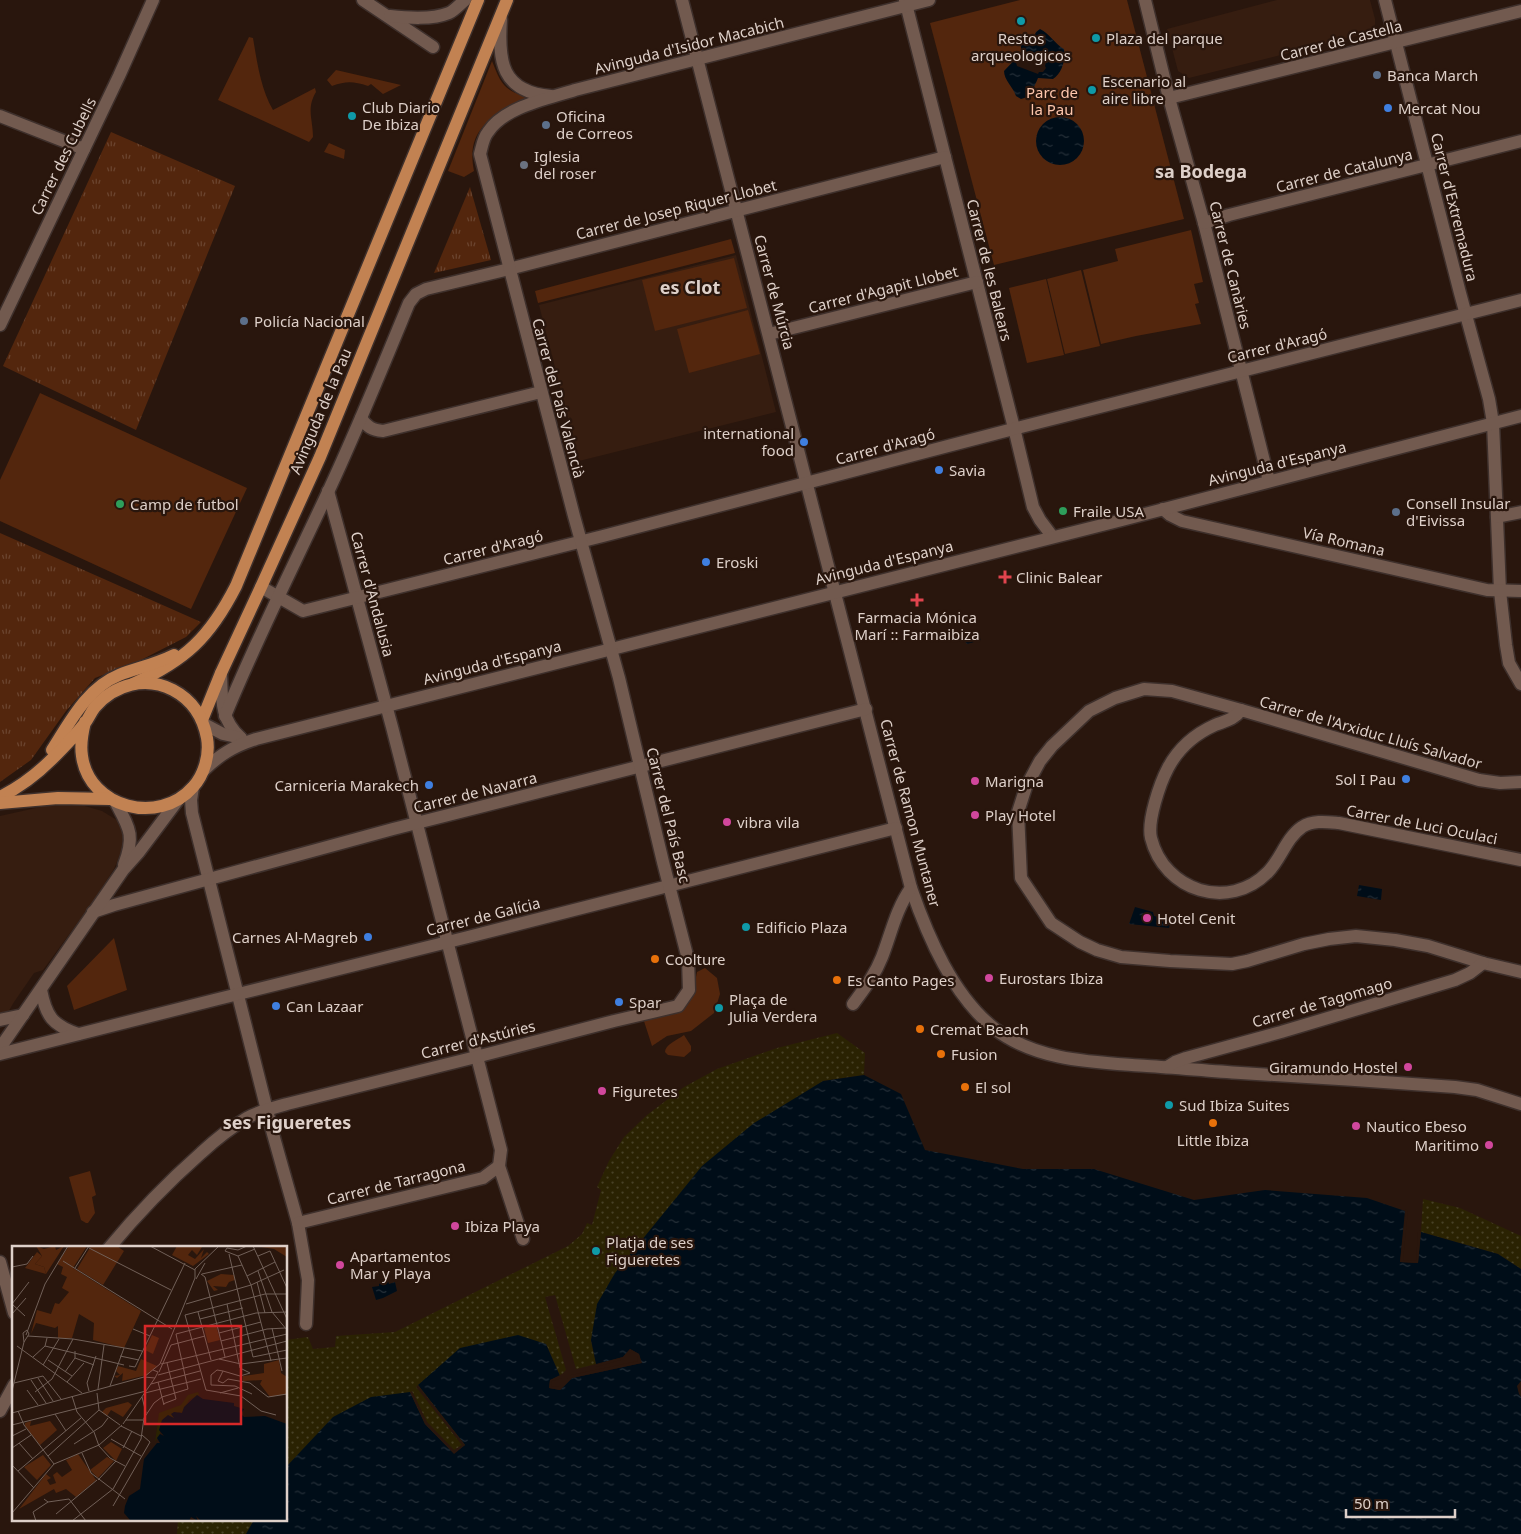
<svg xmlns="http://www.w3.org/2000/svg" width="1521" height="1534" font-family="'Noto Sans',sans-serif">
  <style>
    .built { fill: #361d10 }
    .grass { fill: url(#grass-tufts) }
    .sand { fill: url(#sand-dots) }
    .park { fill: #53260d }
    .water { fill: url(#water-ripples) }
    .pier { fill: #29160d }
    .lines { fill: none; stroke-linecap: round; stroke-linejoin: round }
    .minor-casing { stroke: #3e302c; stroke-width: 15 }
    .major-casing { stroke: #3e302c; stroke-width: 15 }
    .minor { stroke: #725a4f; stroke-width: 12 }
    .major { stroke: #c28252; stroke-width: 12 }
    .culture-dot { fill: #0f9aa8; stroke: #29160d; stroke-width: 2 }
    .service-dot { fill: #5c6f8a; stroke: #29160d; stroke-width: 2 }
    .shop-dot { fill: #3f7fe0; stroke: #29160d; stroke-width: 2 }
    .worship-dot { fill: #6b7280; stroke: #29160d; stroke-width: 2 }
    .leisure-dot { fill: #2e9e5b; stroke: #29160d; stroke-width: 2 }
    .health-dot { fill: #e0444e; stroke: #29160d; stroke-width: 2 }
    .hotel-dot { fill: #d1479c; stroke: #29160d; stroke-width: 2 }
    .food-dot { fill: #e8710a; stroke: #29160d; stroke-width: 2 }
    .labels { text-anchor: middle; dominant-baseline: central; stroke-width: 4.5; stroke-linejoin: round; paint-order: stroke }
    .poi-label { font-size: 15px; fill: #ded0c9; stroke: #29160d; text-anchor: start }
    .street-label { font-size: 15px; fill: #ded0c9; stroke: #29160d }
    .park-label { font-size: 15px; fill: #fec6ac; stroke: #29160d }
    .quarter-label { font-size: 18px; font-weight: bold; fill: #ded0c9; stroke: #29160d }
    .inset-road { fill: none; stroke: #716058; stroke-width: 1 }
    .view { fill: #d62828; fill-opacity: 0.15; stroke: #d62828; stroke-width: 2.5 }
    .inset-edge { fill: none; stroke: #ded0c9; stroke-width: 2.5 }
  </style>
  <defs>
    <pattern id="grass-tufts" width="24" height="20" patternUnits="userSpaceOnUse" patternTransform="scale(1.25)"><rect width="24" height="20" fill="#53260d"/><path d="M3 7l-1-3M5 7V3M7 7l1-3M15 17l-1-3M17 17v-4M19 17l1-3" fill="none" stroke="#6b442f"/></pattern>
    <pattern id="sand-dots" width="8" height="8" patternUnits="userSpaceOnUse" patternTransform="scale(1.25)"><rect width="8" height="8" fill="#2a2202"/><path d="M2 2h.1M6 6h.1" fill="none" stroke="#484126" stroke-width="1.8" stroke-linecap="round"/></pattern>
    <pattern id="water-ripples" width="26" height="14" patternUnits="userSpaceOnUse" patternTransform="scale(1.25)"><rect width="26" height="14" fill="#000d18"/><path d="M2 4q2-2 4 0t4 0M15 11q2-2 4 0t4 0" fill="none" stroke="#252f38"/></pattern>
  </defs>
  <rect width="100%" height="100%" fill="#29160d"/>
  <g class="built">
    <polygon points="1277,0 1370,0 1375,19 1375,24 1373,30 1368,33 1189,78 1178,71 1167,29"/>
    <polygon points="736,255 776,412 579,461 539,305"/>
    <polygon points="78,804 102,811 120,822 124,830 125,842 114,869 92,903 43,970 34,973 14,1002 0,1026 0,816 45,806"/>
  </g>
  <g class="grass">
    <polygon points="111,132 235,186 136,430 3,366"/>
    <polygon points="470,187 491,260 434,273"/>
    <polygon points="0,533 201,622 186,637 139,661 95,678 66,711 31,760 0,782"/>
  </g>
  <g class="sand">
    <polygon points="837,1033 865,1053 864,1075 823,1081 591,1340 596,1364 576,1369 555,1295 545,1297 566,1370 560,1376 546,1344 465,1445 454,1454 425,1424 410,1392 286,1467 286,1340 308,1337 313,1349 335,1347 336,1336 395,1332 568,1246 582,1234 587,1223 592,1225 601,1190 597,1187 609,1161 624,1137 647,1115 684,1087 717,1069 777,1048"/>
    <polygon points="1423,1199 1460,1208 1521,1236 1521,1269 1498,1254 1421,1232"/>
    <polygon points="178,1520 254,1520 246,1534 177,1534"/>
  </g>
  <g class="park">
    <polygon points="1020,0 1127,0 1184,219 994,265 930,23"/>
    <path d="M249 37 253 38C257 62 261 90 273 110L315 88 316 92C306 109 313 119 313 137L309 142 218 100Z"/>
    <path d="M492 61C501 84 504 91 530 98 495 115 465 126 474 171L464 177 448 171Z"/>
    <path d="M336 70 401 85 383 94 371 84 368 86C353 81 346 81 332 86L327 80Z"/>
    <polygon points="329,143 345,150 344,159 324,152"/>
    <polygon points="1191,230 1203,282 1194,284 1199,303 1195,304 1201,324 1136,336 1101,344 1083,270 1118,261 1115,249"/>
    <polygon points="731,239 735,253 538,303 535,291"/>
    <polygon points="734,258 747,308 655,331 642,280"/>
    <polygon points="1081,270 1100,346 1065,354 1047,279"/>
    <polygon points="1046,279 1064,355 1027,363 1009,288"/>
    <polygon points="748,310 760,354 689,373 677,329"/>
    <polygon points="40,393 247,488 191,609 0,521 0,480"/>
    <polygon points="114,938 127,990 74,1010 67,986"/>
    <polygon points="705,968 717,978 720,994 714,1013 691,1031 667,1036 652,1046 643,1018 693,992 697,972"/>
    <path d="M684 1035 691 1046V1051L684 1057 668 1055 665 1052C665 1045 677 1040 684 1035Z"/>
    <polygon points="90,1171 96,1195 92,1197 95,1213 88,1223 86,1223 81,1220 69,1177"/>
  </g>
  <g class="water">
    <path d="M1040 29C1050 34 1055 44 1064 49 1066 60 1062 73 1053 79L1038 78C1034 87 1031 97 1021 99L1016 96C1013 87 1004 80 1004 71L1021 53V44L1025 40 1033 38 1036 32Z"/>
    <circle cx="1060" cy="141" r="24"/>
    <polygon points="978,631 981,640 967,644 960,636"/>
    <polygon points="1359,885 1382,889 1381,900 1357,896"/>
    <polygon points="1135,907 1153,912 1154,916 1171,920 1169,928 1129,924"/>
    <polygon points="864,1075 901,1094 925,1150 1023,1169 1094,1169 1194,1200 1265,1190 1367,1198 1405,1211 1400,1262 1418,1263 1421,1232 1498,1254 1521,1269 1521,1381 1517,1386 1519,1394 1521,1397 1521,1534 246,1534 254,1520 286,1520 286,1467 333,1417 371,1397 410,1392 425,1424 454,1453 465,1445 418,1385 460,1348 518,1335 546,1344 560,1376 550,1380 549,1388 560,1390 572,1378 641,1363 639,1354 630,1349 623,1357 596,1364 591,1340 597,1304 615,1273 702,1166 754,1123 823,1081"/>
    <polygon points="384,1279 385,1282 388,1281 389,1284 395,1282 397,1291 383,1298 376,1300 372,1287 379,1286 379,1284 381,1283 381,1280"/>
  </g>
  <g class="pier">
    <polygon points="1037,54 1046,62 1045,66 1046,68 1043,72 1039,72 1038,74 1017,66 1015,59 1013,57 1016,55 1018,56 1021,55 1028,59 1032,58 1033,56"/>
    <polygon points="1406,1209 1408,1211 1403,1260 1416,1261 1418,1232 1421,1230 1418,1263 1400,1262"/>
    <polygon points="630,1349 639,1354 642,1363 572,1378 560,1390 549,1388 550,1380 562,1374 562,1378 552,1381 551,1386 559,1387 571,1375 638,1361 637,1356 631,1352 624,1359 596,1367 594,1365 623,1357"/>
    <polygon points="418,1385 465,1445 454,1454 425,1424 410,1392 412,1391 427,1422 454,1450 462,1445 416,1387"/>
  </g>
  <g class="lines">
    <defs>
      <g id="minor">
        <polyline points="363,0 433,47"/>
        <path d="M682 0 911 888C928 937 953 996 995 1029 1038 1062 1096 1062 1147 1066 1178 1068 1210 1071 1241 1073 1312 1077 1384 1082 1455 1087L1477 1090 1521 1104"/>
        <polyline points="905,0 1014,428 1033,507 1040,520 1052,536"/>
        <polyline points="1145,0 1169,98 1204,223 1269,481"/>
        <polyline points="1385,0 1460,293 1489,399 1493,423 1500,591 1506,645 1509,663 1521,684"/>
        <path d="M390 16C408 18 432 20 449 13 455 10 460 4 465 0"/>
        <path d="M501 19C498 61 501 92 551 96"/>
        <polyline points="1169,98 1521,11"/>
        <polyline points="0,116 84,149"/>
        <polyline points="1204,223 1229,215 1521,141"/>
        <polyline points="0,325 119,76 153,0"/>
        <polyline points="769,334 977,282"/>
        <path d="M361 418C367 427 372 430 383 431L541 392"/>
        <polyline points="328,491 392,727 501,1150 499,1166 523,1239"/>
        <polyline points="1163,509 1170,515 1182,521 1487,590 1521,591"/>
        <polyline points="1497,517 1521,512"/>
        <polyline points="261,587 303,611 603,536 1021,427 1521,300"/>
        <path d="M221 673C222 698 220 719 240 737"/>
        <polyline points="1241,710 1172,691 1144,689 1115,698 1089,711 1052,746 1040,761 1026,787 1018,812 1021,878 1051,923 1080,942 1097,950 1121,957 1170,961 1232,964 1247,961 1304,944 1329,939 1356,936 1395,940 1428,946 1483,963 1521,972"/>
        <path d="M225 716C256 640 293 567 328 492 357 430 383 366 409 303L416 294 426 289 509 269 945 157"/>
        <polyline points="204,724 223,734 241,738"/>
        <path d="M203 771C219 755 234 746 256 739L1122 520 1521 416"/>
        <path d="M1521 782 1500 783 1479 780 1241 710C1234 720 1225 721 1215 725 1195 734 1178 749 1168 768 1160 783 1147 821 1151 838 1164 891 1229 912 1268 872 1281 859 1286 838 1302 827 1313 820 1327 822 1339 823L1521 860"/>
        <polyline points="193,787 191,800 192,813 273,1134 298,1223 308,1280 306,1324"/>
        <path d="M116 803C130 829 135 836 124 865"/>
        <polyline points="93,912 114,905 393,829 866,709"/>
        <path d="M41 990C46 1016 52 1025 78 1034"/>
        <path d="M853 1004C864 989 875 975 882 957 891 934 896 909 911 888"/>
        <polyline points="0,1020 23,1015"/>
        <polyline points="0,1048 123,870 139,852 178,800"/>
        <polyline points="0,1054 214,1000 468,937 896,828"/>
        <polyline points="1167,1067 1175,1062 1186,1058 1281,1032 1455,980 1470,973 1483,963"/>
        <polyline points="298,1223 483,1178 499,1166"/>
        <path d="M109 1248C138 1213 167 1183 201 1153 215 1140 230 1128 247 1118 259 1111 273 1108 287 1104L476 1057 614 1021 678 1006 689 990 688 959 663 862 619 678 574 516 480 154C482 147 483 138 488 132 504 107 547 99 575 90L929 0"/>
        <polyline points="0,1262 14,1313"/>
        <polyline points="0,1411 14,1385"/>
      </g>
      <g id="major">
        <path d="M133 684C186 660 210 637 236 586L478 0"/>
        <polyline points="202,720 221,673 261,587 320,457 507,0"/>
        <path d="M52 750C70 722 87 688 119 675 137 668 156 664 174 655"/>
        <path d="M0 797C18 788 37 774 52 759 63 748 75 736 85 723 89 718 91 712 95 707 115 684 146 676 173 690 192 700 203 717 207 738 210 755 204 775 193 787 159 826 89 808 82 756 80 744 82 734 85 722"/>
        <polyline points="0,803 58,798 110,799"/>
      </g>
    </defs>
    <use href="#minor" class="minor-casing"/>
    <use href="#major" class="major-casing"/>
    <use href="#minor" class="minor"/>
    <use href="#major" class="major"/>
  </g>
  <g class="culture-dot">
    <circle cx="1021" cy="21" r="5"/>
    <circle cx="1096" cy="38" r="5"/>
    <circle cx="1092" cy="90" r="5"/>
    <circle cx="352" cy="116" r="5"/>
    <circle cx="746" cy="927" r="5"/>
    <circle cx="719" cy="1008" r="5"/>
    <circle cx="1169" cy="1105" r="5"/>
    <circle cx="596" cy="1251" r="5"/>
  </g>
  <g class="service-dot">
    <circle cx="1377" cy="75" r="5"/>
    <circle cx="546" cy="125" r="5"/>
    <circle cx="244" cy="321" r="5"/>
    <circle cx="1396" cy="512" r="5"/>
  </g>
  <g class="shop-dot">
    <circle cx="1388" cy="108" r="5"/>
    <circle cx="804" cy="442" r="5"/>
    <circle cx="939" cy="470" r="5"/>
    <circle cx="706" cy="562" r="5"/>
    <circle cx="1406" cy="779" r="5"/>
    <circle cx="429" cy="785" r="5"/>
    <circle cx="368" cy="937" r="5"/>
    <circle cx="619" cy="1002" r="5"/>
    <circle cx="276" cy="1006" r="5"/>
  </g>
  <circle class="worship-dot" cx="524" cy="165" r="5"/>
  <g class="leisure-dot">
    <circle cx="120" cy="504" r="5"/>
    <circle cx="1063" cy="511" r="5"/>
  </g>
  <g class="health-dot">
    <path d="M1002.5 569.5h5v5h5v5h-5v5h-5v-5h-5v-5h5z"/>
    <path d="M914.5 592.5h5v5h5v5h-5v5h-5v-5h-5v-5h5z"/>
  </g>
  <g class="hotel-dot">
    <circle cx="975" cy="781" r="5"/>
    <circle cx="975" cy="815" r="5"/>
    <circle cx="727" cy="822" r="5"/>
    <circle cx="1147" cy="918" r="5"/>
    <circle cx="989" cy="978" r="5"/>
    <circle cx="1408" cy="1067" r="5"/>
    <circle cx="602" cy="1091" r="5"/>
    <circle cx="1356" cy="1126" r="5"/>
    <circle cx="1489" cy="1145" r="5"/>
    <circle cx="455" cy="1226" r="5"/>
    <circle cx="340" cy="1265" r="5"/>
  </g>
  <g class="food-dot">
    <circle cx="655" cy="959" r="5"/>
    <circle cx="837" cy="980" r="5"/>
    <circle cx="920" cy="1029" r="5"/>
    <circle cx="941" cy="1054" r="5"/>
    <circle cx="965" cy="1087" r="5"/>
    <circle cx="1213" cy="1123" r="5"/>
  </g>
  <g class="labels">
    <g class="poi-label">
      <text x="1021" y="38" text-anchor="middle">Restos<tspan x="1021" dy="17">arqueologicos</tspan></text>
      <text x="1106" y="38">Plaza del parque</text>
      <text x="1387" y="75">Banca March</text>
      <text x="1102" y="81">Escenario al<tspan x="1102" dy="17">aire libre</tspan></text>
      <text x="362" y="107">Club Diario<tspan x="362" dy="17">De Ibiza</tspan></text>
      <text x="1398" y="108">Mercat Nou</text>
      <text x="556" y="116">Oficina<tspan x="556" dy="17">de Correos</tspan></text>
      <text x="534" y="156">Iglesia<tspan x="534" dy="17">del roser</tspan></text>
      <text x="254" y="321">Policía Nacional</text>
      <text x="794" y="433" text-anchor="end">international<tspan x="794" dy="17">food</tspan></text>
      <text x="949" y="470">Savia</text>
      <text x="1406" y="503">Consell Insular<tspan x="1406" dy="17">d'Eivissa</tspan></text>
      <text x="130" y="504">Camp de futbol</text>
      <text x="1073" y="511">Fraile USA</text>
      <text x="716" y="562">Eroski</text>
      <text x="1016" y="577">Clinic Balear</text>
      <text x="917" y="617" text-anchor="middle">Farmacia Mónica<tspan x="917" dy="17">Marí :: Farmaibiza</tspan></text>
      <text x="1396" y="779" text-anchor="end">Sol I Pau</text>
      <text x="985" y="781">Marigna</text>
      <text x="419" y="785" text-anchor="end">Carniceria Marakech</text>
      <text x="985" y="815">Play Hotel</text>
      <text x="737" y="822">vibra vila</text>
      <text x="1157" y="918">Hotel Cenit</text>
      <text x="756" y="927">Edificio Plaza</text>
      <text x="358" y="937" text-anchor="end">Carnes Al-Magreb</text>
      <text x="665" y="959">Coolture</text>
      <text x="999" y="978">Eurostars Ibiza</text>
      <text x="847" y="980">Es Canto Pages</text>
      <text x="729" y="999">Plaça de<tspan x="729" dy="17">Julia Verdera</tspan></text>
      <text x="629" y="1002">Spar</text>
      <text x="286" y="1006">Can Lazaar</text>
      <text x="930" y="1029">Cremat Beach</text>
      <text x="951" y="1054">Fusion</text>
      <text x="1398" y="1067" text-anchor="end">Giramundo Hostel</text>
      <text x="975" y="1087">El sol</text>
      <text x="612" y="1091">Figuretes</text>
      <text x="1179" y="1105">Sud Ibiza Suites</text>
      <text x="1366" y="1126">Nautico Ebeso</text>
      <text x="1213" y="1140" text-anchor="middle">Little Ibiza</text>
      <text x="1479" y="1145" text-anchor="end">Maritimo</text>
      <text x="465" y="1226">Ibiza Playa</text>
      <text x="606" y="1242">Platja de ses<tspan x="606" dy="17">Figueretes</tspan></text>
      <text x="350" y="1256">Apartamentos<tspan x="350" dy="17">Mar y Playa</tspan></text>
    </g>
    <g class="street-label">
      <text transform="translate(1341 40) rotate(-14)">Carrer de Castella</text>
      <text transform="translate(689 45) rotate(-14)">Avinguda d'Isidor Macabich</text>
      <text transform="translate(63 156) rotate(-64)">Carrer des Cubells</text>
      <text transform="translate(1344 170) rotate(-14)">Carrer de Catalunya</text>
      <text transform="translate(1455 207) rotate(76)">Carrer d'Extremadura</text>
      <text transform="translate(676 209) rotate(-14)">Carrer de Josep Riquer Llobet</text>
      <text transform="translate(1231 265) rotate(76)">Carrer de Canàries</text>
      <text transform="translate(990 270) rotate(76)">Carrer de les Balears</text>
      <text transform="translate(883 289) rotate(-14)">Carrer d'Agapit Llobet</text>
      <text transform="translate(775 292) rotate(75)">Carrer de Múrcia</text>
      <text transform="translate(1277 345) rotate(-14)">Carrer d'Aragó</text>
      <text transform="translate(559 398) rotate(75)">Carrer del País Valencià</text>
      <text transform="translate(320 411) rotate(-67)">Avinguda de la Pau</text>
      <text transform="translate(885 446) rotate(-15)">Carrer d'Aragó</text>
      <text transform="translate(1277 463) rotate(-14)">Avinguda d'Espanya</text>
      <text transform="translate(1344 541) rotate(13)">Vía Romana</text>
      <text transform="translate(493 547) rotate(-14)">Carrer d'Aragó</text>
      <text transform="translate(884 562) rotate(-14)">Avinguda d'Espanya</text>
      <text transform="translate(373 594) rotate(75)">Carrer d'Andalusia</text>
      <text transform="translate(492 662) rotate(-14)">Avinguda d'Espanya</text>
      <text transform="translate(1371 732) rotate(16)">Carrer de l'Arxiduc Lluís Salvador</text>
      <text transform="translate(475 792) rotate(-14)">Carrer de Navarra</text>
      <text transform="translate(911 813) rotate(75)">Carrer de Ramon Muntaner</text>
      <text transform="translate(669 815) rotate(76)">Carrer del País Basc</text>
      <text transform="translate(1422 824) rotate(11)">Carrer de Luci Oculaci</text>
      <text transform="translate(483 916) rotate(-14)">Carrer de Galícia</text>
      <text transform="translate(1322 1002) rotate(-16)">Carrer de Tagomago</text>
      <text transform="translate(478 1039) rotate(-14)">Carrer d'Astúries</text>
      <text transform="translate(396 1182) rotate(-14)">Carrer de Tarragona</text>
    </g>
    <g class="park-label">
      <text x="1052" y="92">Parc de<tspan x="1052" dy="17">la Pau</tspan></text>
    </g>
    <g class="quarter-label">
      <text x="1201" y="171">sa Bodega</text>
      <text x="690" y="287">es Clot</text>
      <text x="287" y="1122">ses Figueretes</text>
    </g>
  </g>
  <g transform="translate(12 1246)">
    <rect width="275" height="275" fill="#29160d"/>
    <path d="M24 0 32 3 43 0 44 4 52 0 34 28 32 21 23 18 30 10ZM57 0H75L61 22 129 65 112 102 81 94 82 77 67 68 60 92H46V80L43 82 24 77 19 88 25 64 39 68 43 57 47 58 57 46 50 42 55 31 49 28 51 21 45 18ZM165 0 190 1 185 9 180 4 176 9 183 13 192 3 189 12 195 6 197 8 181 20 160 9ZM243 0H275V11L262 3ZM140 89 147 92 141 108 133 104ZM129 113 145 120 135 129 110 135 111 127 105 132 102 130 108 129 104 125 106 120 124 125ZM267 114 269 127 275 131V148L258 151 248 138 250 134 231 135V130L252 127V118ZM66 208 84 234 64 251 54 243 44 247 42 243 7 263 34 228 39 232 35 234 38 239 44 237 41 229 45 226 50 231 60 224 54 214Z" fill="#53260d"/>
    <path d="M25 6 30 10 23 18 32 21 34 28 13 22Z" fill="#53260d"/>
    <path d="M186 146 187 149 177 154 170 167 167 166 161 173 148 179V188L143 196 147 167 169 159 176 149Z" fill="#2a2202"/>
    <path d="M79 0H105L112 5 91 39 65 23ZM209 28 222 29 223 34 217 36 214 41 201 40 206 44 202 45 195 35ZM204 79 208 94 196 97 192 82ZM116 156 120 159 111 171 99 164 95 170 90 166 94 162ZM19 175 18 180 38 175 45 184 28 199 13 180V177ZM31 209 39 219 25 234 12 221ZM95 211 102 215 86 232 78 224Z" fill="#53260d"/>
    <path d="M99 196 110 203 104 215 91 202Z" fill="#53260d"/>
    <path d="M185 149 191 153 222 157V160L232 163 229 168 232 171 253 170 275 178V275H189L184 270 186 275 179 271 177 275H114L118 274 112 267 113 260 117 250 128 243 132 213 145 197H148L145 192 148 188 152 190 147 184 150 174 156 169 162 172 159 168 162 166 170 167 172 161Z" fill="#000d18"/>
    <path class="inset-road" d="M138 0 183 24M235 0 226 4 215 2 213 5 226 10 243 3M241 0 275 73M77 2 159 44M217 8 241 111 275 104M226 10 239 39 259 115M246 10 258 5 275 42M51 15 160 83M0 21 15 18 21 10M63 22 77 0M246 25 260 66 275 84M189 28 193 31 213 111M190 28 230 19M235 30 263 16M184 33 193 17M245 36 253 67M0 58 17 36M0 58 13 70M174 58 239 39 272 24M215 58 228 122 238 127 228 130 211 125 206 135 211 137 216 133 238 137 256 151 275 148M186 66 199 114M0 68 14 52M188 73 231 62M260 82 270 125M121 83 138 90M207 87 249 76M14 89 33 38 56 0M16 90 61 93 130 105M209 95 255 83 273 82M5 100 70 147M33 100 112 119M108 110 127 114M21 111 33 100 35 92M63 112 82 119M207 113 229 118 275 112M36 114 60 130M149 118 275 88M31 119 47 93M117 120 123 121 173 17M211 125 205 124 199 129V139L223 140 240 148M53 126 63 112V105M147 126 159 99 193 90M146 129 275 95M132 131 148 118 183 32V23L207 0M26 132 41 155M19 134 34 157M55 136 72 117M146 136 152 159M2 137 31 130 49 153M139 138 188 125M98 140 112 102M86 143 92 99M15 144 26 159M0 145 12 96 17 88 15 84 11 87 12 96M77 145 75 137 84 110M23 146 40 133 61 93M85 147 87 164 108 179M133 147 189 133M208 147 226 142M60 150 65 166 82 186 87 200 98 212 113 220M130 151 134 167M151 158 164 153 155 117M6 165 12 179 42 218M0 167 132 131 143 132 146 126 141 124M43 168 54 185M264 169 249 165 229 150 194 144 173 69 253 48H275M114 174H131M111 178 143 132M0 179 134 145M109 180 129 190M0 190 14 183M99 193 129 210M7 197 21 213M62 198 90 180 96 172M0 202 19 189M111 202 120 185M70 207 79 227 113 253M36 210 87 164M0 219 22 242M6 225 69 172M86 234 104 215M32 253 36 256 57 253 74 275M101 260 138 196 130 189M0 267 42 218 87 199 110 179M44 268 85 234M24 275 21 266 36 256M60 275 101 243 129 193 132 172 142 157 150 151 176 143 164 88 244 67 275 66"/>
    <path class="view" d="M133 80H229V178H133Z"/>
    <rect width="275" height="275" class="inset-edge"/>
  </g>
  <path d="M1346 1509v8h109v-8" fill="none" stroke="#ded0c9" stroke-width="2.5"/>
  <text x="1354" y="1509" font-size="15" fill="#ded0c9" stroke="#29160d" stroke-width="4" paint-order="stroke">50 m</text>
</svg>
